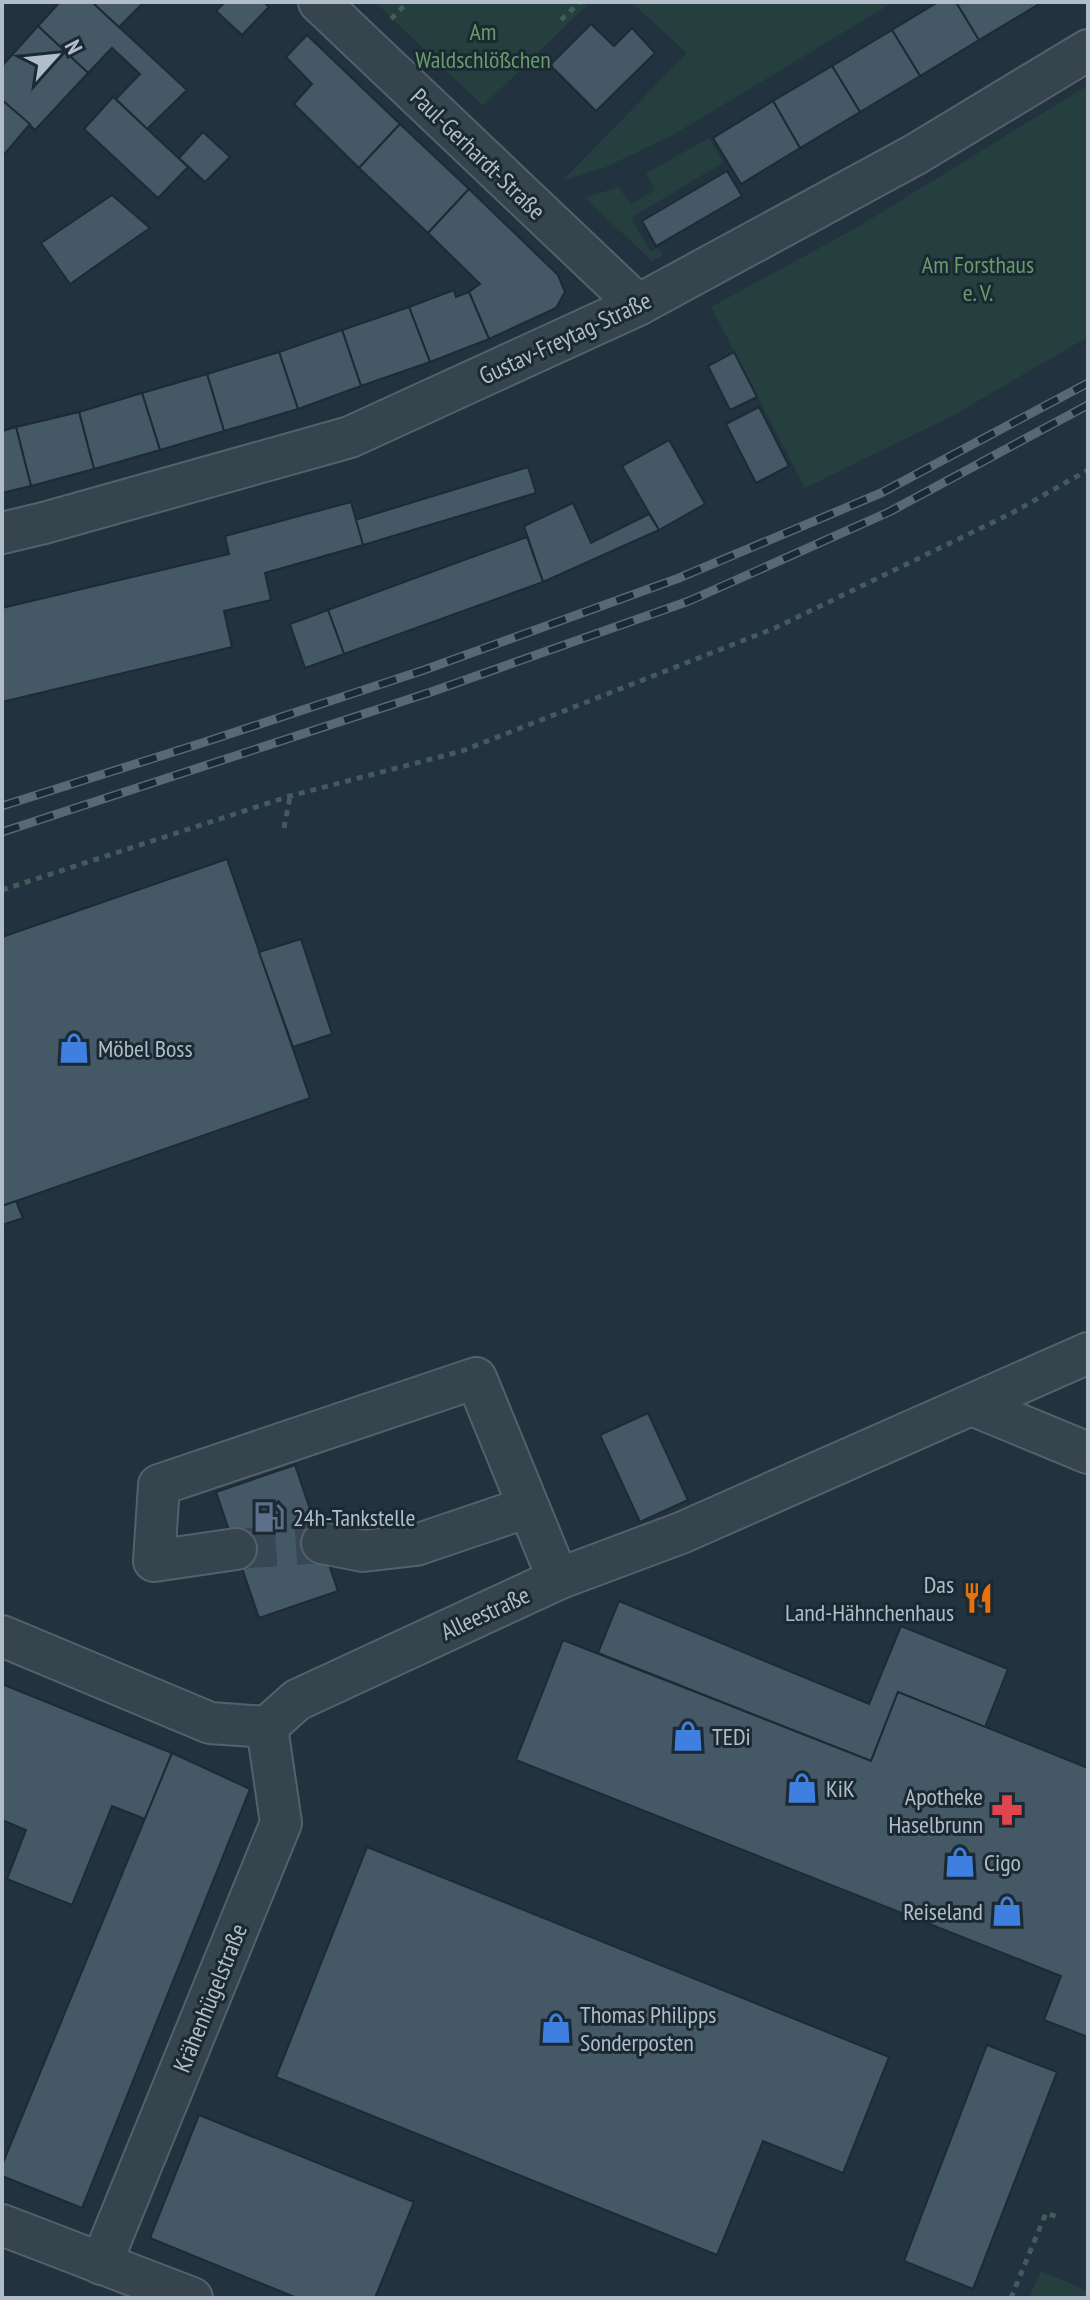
<svg xmlns="http://www.w3.org/2000/svg" width="1090" height="2300" font-family="'PT Sans Narrow',sans-serif">
  <style>
    .green { fill: #243f3e }
    .building { fill: #455865; stroke: #1d2b35; stroke-width: 2 }
    .lines { fill: none; stroke-linecap: round; stroke-linejoin: round }
    .minor-tunnel { stroke: #374753; stroke-width: 40; stroke-dasharray: 40 20; stroke-linecap: butt }
    .minor-casing { stroke: #54616c; stroke-width: 44 }
    .path { stroke: #425b5b; stroke-width: 5; stroke-dasharray: 6 6; stroke-linecap: butt }
    .minor { stroke: #36444e; stroke-width: 40 }
    .rail-casing { stroke: #576876; stroke-width: 9 }
    .rail { stroke: #1b2933; stroke-width: 6; stroke-dasharray: 18; stroke-linecap: butt }
    .labels { text-anchor: middle; dominant-baseline: central; stroke-width: 6; stroke-linejoin: round; paint-order: stroke }
    .park-label { font-size: 24px; fill: #679c6b; stroke: #1b2933 }
    .street-label { font-size: 24px; fill: #b1beca; stroke: #1b2933 }
    .poi-label { font-size: 24px; fill: #b1beca; stroke: #1b2933; text-anchor: start }
  </style>
  <rect width="100%" height="100%" fill="#22323e"/>
  <g class="green">
    <polygon points="375,2 590,2 483,106"/>
    <polygon points="631,2 894,2 673,135 606,167 562,181 687,53"/>
    <polygon points="1088,85 1088,337 952,416 805,488 711,307 856,228"/>
    <polygon points="709,138 724,162 631,218 651,252 658,248 663,255 652,261 585,198 618,187 631,204 655,190 646,173"/>
    <polygon points="1041,2271 1088,2291 1088,2298 1029,2298"/>
  </g>
  <g class="building">
    <polygon points="60,2 92,2 187,90 147,129 116,99 140,74 112,48 88,73 38,26"/>
    <polygon points="92,2 144,2 119,27"/>
    <polygon points="225,2 264,2 269,7 242,35 216,11"/>
    <polygon points="938,2 956,2 979,40 920,76 892,30"/>
    <polygon points="956,2 1038,2 1039,4 979,40"/>
    <polygon points="591,24 614,46 632,28 655,53 596,111 550,65"/>
    <polygon points="38,26 88,73 35,130 2,100 2,66"/>
    <polygon points="892,30 920,76 860,112 832,66"/>
    <polygon points="307,35 400,124 359,168 294,104 312,84 286,57"/>
    <polygon points="832,66 860,112 800,148 773,101"/>
    <polygon points="113,97 188,167 158,198 84,129"/>
    <polygon points="2,100 30,124 2,157"/>
    <polygon points="773,101 800,148 741,184 713,138"/>
    <polygon points="400,124 469,189 428,233 359,168"/>
    <polygon points="203,132 230,157 205,182 179,158"/>
    <polygon points="727,171 742,196 656,246 642,221"/>
    <polygon points="469,189 558,275 565,292 556,308 489,339 469,292 480,284 428,233"/>
    <polygon points="112,195 150,228 70,284 41,243"/>
    <polygon points="454,290 456,297 469,292 489,339 430,362 409,307"/>
    <polygon points="409,307 430,362 361,386 342,330"/>
    <polygon points="342,330 361,386 298,409 279,352"/>
    <polygon points="279,352 298,409 224,431 207,374"/>
    <polygon points="734,352 757,397 730,410 708,366"/>
    <polygon points="207,374 224,431 160,450 142,393"/>
    <polygon points="142,393 160,450 94,469 79,412"/>
    <polygon points="759,407 789,466 756,483 726,424"/>
    <polygon points="79,412 94,469 31,486 16,427"/>
    <polygon points="16,427 31,486 2,493 2,431"/>
    <polygon points="669,440 705,504 659,530 622,466"/>
    <polygon points="528,467 536,493 363,545 355,520"/>
    <polygon points="351,502 363,545 265,573 271,600 224,611 232,647 2,702 2,608 229,554 225,536"/>
    <polygon points="573,503 591,543 649,514 659,530 543,582 524,526"/>
    <polygon points="527,537 543,582 344,654 328,610"/>
    <polygon points="328,610 344,654 305,668 290,624"/>
    <polygon points="227,859 310,1098 2,1206 2,937"/>
    <polygon points="301,939 332,1034 293,1047 259,952"/>
    <polygon points="16,1201 23,1218 2,1225 2,1206"/>
    <polygon points="648,1413 688,1500 640,1522 600,1435"/>
    <polygon points="295,1465 338,1591 259,1618 216,1492"/>
    <polygon points="972,1586 990,1593 984,1610 966,1603"/>
    <polygon points="619,1601 869,1704 901,1626 1008,1669 985,1727 898,1692 871,1761 598,1653"/>
    <polygon points="563,1640 871,1761 898,1692 1088,1768 1088,2037 1044,2020 1061,1976 516,1760"/>
    <polygon points="2,1684 172,1753 145,1819 112,1806 72,1905 7,1879 26,1830 2,1820"/>
    <polygon points="172,1753 250,1789 82,2208 2,2176 2,2165"/>
    <polygon points="367,1847 889,2057 843,2173 763,2141 717,2255 276,2077"/>
    <polygon points="987,2045 1057,2072 973,2289 904,2261"/>
    <polygon points="199,2115 414,2202 375,2298 297,2298 150,2238"/>
  </g>
  <g class="lines">
    <polyline class="minor-tunnel" points="236,1549 322,1543"/>
    <defs>
      <g id="minor">
        <polyline points="319,2 638,305"/>
        <polyline points="2,533 44,523 350,437 638,305 916,154 1088,50"/>
        <polyline points="972,1405 1088,1453"/>
        <polyline points="322,1543 363,1551 416,1545 528,1507"/>
        <polyline points="236,1549 154,1561 159,1485 476,1378 558,1579"/>
        <polyline points="2,1636 210,1723 267,1727 297,1700 558,1579 681,1533 1088,1353"/>
        <polyline points="2,2225 192,2298"/>
        <polyline points="101,2264 281,1823 267,1727"/>
      </g>
    </defs>
    <use href="#minor" class="minor-casing"/>
    <g class="path">
      <polyline points="391,19 408,2"/>
      <polyline points="561,20 580,2"/>
      <polyline points="284,828 290,797"/>
      <polyline points="2,890 290,796 462,751 775,628 1012,513 1088,470"/>
      <polyline points="1011,2298 1046,2213 1060,2218"/>
    </g>
    <use href="#minor" class="minor"/>
    <defs>
      <g id="rail">
        <polyline points="2,806 205,742 424,670 679,578 881,493 1088,383"/>
        <polyline points="2,832 431,692 689,601 889,512 1088,405"/>
      </g>
    </defs>
    <use href="#rail" class="rail-casing"/>
    <use href="#rail" class="rail"/>
  </g>
  <defs>
    <symbol id="shop-bare" viewBox="-9 -9 18 18"><path d="M-5-2.5h2.3a2.7 3.5 0 0 1 5.4 0H5L5.5 6h-11ZM-1.5-2.5h3a1.5 2.3 0 0 0-3 0Z" fill="#3f7fe0" stroke="#1b2933" stroke-width="2.5" paint-order="stroke"/></symbol>
    <symbol id="fuel-bare" viewBox="-9 -9 18 18"><path d="M-5.5-6h7V0h2V4h1.3V-2.5L3-4.5l.8-.8L6-3V5H2.5V1h-1V6h-7ZM-4.2-4.7v3.2H.2V-4.7Z" fill="#5c6f8a" stroke="#1b2933" stroke-width="2.5" paint-order="stroke"/></symbol>
    <symbol id="restaurant-bare" viewBox="-9 -9 18 18"><path d="M-5-6h1v4h1v-4h1v4h1v-4h1v5L-1.5 .5V6h-2V.5L-5-1ZM5-6V6H3V1.5H1.5Q1.5-4 5-6Z" fill="#e8710a" stroke="#1b2933" stroke-width="2.5" paint-order="stroke"/></symbol>
    <symbol id="pharmacy-bare" viewBox="-9 -9 18 18"><path d="M-2-6h4v4h4v4h-4v4h-4v-4h-4v-4h4Z" fill="#e0444e" stroke="#1b2933" stroke-width="2.5" paint-order="stroke"/></symbol>
  </defs>
  <g fill-rule="evenodd">
    <use href="#shop-bare" x="52" y="1026" width="44" height="44"/>
    <use href="#fuel-bare" x="247" y="1495" width="44" height="44"/>
    <use href="#restaurant-bare" x="956" y="1576" width="44" height="44"/>
    <use href="#shop-bare" x="666" y="1714" width="44" height="44"/>
    <use href="#shop-bare" x="780" y="1766" width="44" height="44"/>
    <use href="#pharmacy-bare" x="985" y="1788" width="44" height="44"/>
    <use href="#shop-bare" x="938" y="1840" width="44" height="44"/>
    <use href="#shop-bare" x="985" y="1889" width="44" height="44"/>
    <use href="#shop-bare" x="534" y="2006" width="44" height="44"/>
  </g>
  <g class="labels">
    <g class="park-label">
      <text x="483" y="31">Am<tspan x="483" dy="28">Waldschlößchen</tspan></text>
      <text x="978" y="264">Am Forsthaus<tspan x="978" dy="28">e. V.</tspan></text>
    </g>
    <g class="street-label">
      <text transform="translate(478 154) rotate(44)">Paul-Gerhardt-Straße</text>
      <text transform="translate(565 338) rotate(-25)">Gustav-Freytag-Straße</text>
      <text transform="translate(485 1613) rotate(-25)">Alleestraße</text>
      <text transform="translate(210 1998) rotate(-68)">Krähenhügelstraße</text>
    </g>
    <g class="poi-label">
      <text x="98" y="1048">Möbel Boss</text>
      <text x="293" y="1517">24h-Tankstelle</text>
      <text x="954" y="1584" text-anchor="end">Das<tspan x="954" dy="28">Land-Hähnchenhaus</tspan></text>
      <text x="712" y="1736">TEDi</text>
      <text x="826" y="1788">KiK</text>
      <text x="983" y="1796" text-anchor="end">Apotheke<tspan x="983" dy="28">Haselbrunn</tspan></text>
      <text x="984" y="1862">Cigo</text>
      <text x="983" y="1911" text-anchor="end">Reiseland</text>
      <text x="580" y="2014">Thomas Philipps<tspan x="580" dy="28">Sonderposten</tspan></text>
    </g>
  </g>
  <rect width="1090" height="2300" fill="none" stroke="#b1beca" stroke-width="8"/>
  <g transform="translate(56 56) rotate(63)" stroke="#1b2933" stroke-width="6" paint-order="stroke">
  <path d="M0-6L14 30L0 20L-14 30Z" fill="#b1beca"/>
  <text y="-12" font-size="22" font-weight="bold" text-anchor="middle" fill="#b1beca">N</text>
  </g>
</svg>
